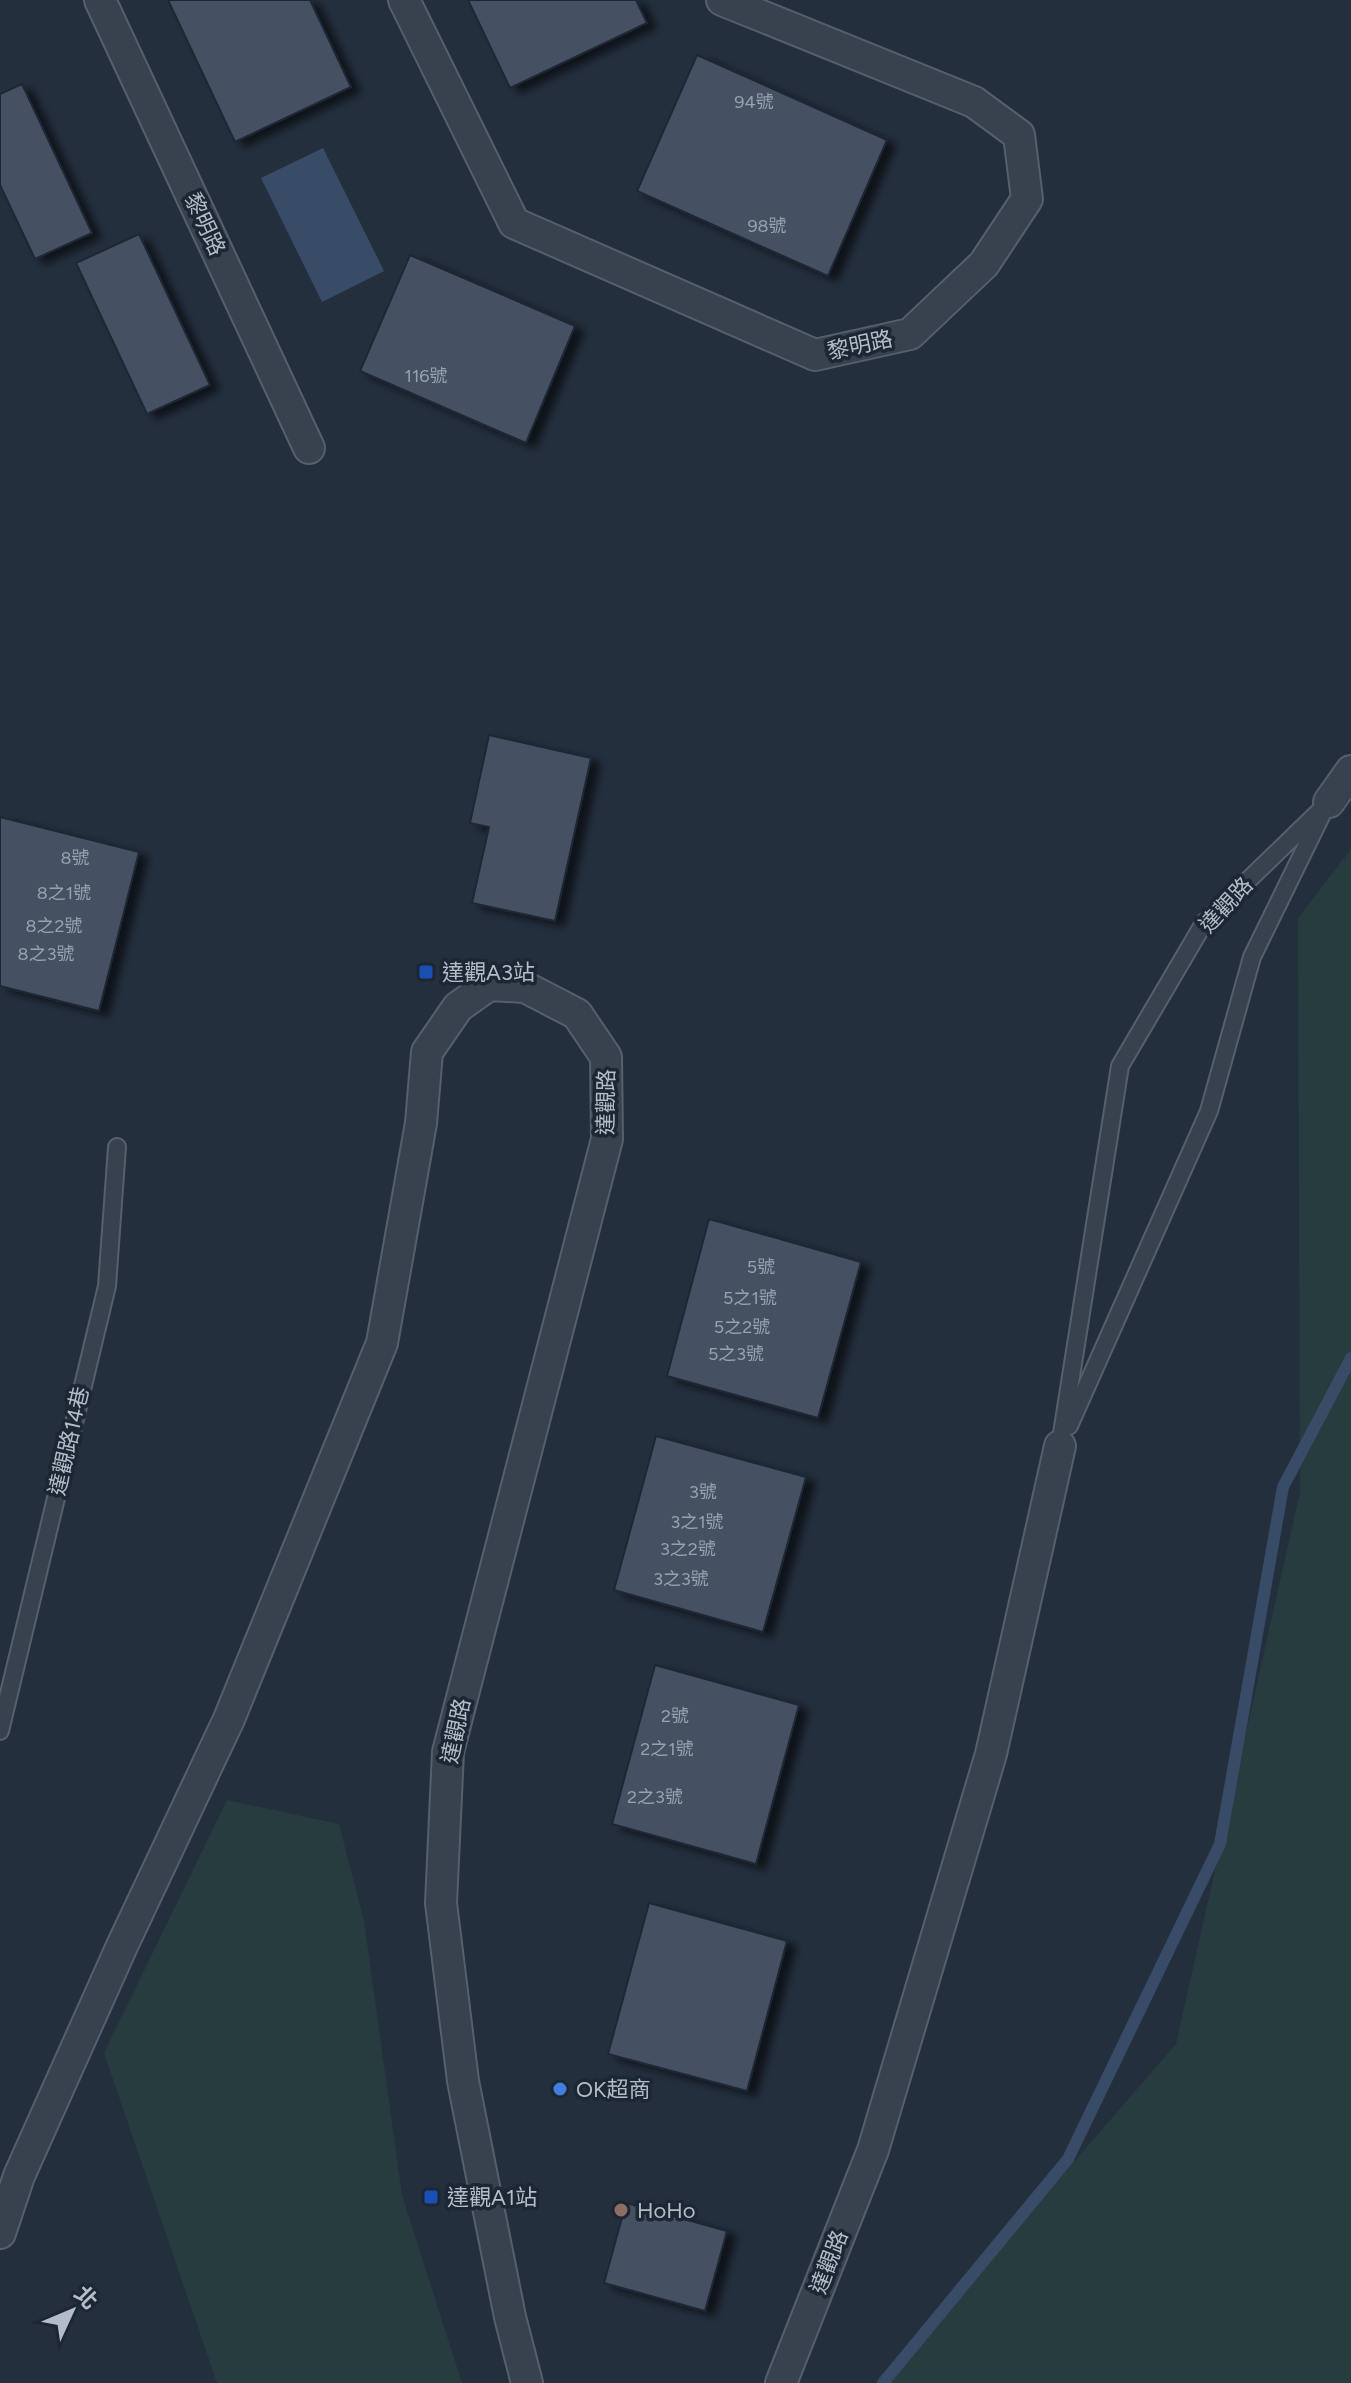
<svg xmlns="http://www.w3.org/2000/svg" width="1351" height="2383" font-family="Figtree,'Noto Sans TC',sans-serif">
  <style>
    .green { fill: #263c3f }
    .water { fill: #394c67 }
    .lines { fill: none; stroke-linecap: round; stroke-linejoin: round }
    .stream { stroke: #394c67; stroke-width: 12 }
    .building { fill: #455162; stroke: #1f2835; stroke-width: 2; filter: url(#shadow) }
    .service-casing { stroke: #565f6c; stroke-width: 20 }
    .minor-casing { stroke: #565f6c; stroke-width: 34 }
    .service { stroke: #38414e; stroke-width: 16 }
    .minor { stroke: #38414e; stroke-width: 30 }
    .transit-dot { fill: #1a4fb4; stroke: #1d2633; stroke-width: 3 }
    .shop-dot { fill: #3f7fe0; stroke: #1d2633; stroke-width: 3 }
    .education-dot { fill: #8d6e63; stroke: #1d2633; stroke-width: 3 }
    .labels { text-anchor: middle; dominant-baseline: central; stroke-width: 7; stroke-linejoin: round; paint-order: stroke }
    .number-label { font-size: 18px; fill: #98a1af }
    .street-label { font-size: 22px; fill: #b4bcc9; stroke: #1d2633 }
    .poi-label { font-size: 22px; fill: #b4bcc9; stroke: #1d2633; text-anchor: start }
  </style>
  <defs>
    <filter id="shadow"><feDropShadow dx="9" dy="5" stdDeviation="4" flood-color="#0009"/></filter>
  </defs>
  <rect width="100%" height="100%" fill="#242f3e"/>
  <g class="green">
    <polygon points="1351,849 1351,2383 882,2383 1176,2044 1300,1492 1298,918"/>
    <polygon points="227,1800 339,1824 364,1921 402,2195 462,2383 217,2383 104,2053"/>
  </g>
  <polygon class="water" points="323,148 384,271 322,302 261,178"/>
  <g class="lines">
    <polyline class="stream" points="883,2383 1068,2159 1220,1844 1283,1487 1351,1358"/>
  </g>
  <g class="building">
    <polygon points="168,0 310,0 351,87 235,142"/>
    <polygon points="468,0 636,0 647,23 510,88"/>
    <polygon points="697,55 887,140 828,276 637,191"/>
    <polygon points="22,84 92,233 35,259 0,185 0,94"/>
    <polygon points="139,234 210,385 147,414 76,263"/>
    <polygon points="410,255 575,326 526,443 360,371"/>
    <polygon points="489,735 591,758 555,921 472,903 489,827 470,823"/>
    <polygon points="0,817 139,852 99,1011 0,986"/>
    <polygon points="709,1219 861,1262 818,1418 667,1376"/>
    <polygon points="656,1436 806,1477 763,1632 614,1590"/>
    <polygon points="655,1665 799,1705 756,1864 612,1824"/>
    <polygon points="649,1903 787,1941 747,2091 608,2054"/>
    <polygon points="626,2203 727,2231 705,2311 604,2283"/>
  </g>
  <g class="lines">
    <defs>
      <g id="service">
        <polyline points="1069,1426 1209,1111 1252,957 1322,814"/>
        <polyline points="1060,1446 1120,1066 1204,923 1329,802"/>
        <polyline points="0,1731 107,1286 117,1147"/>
      </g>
      <g id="minor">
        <polyline points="100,0 309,448"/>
        <polyline points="404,0 514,223 815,355 910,334 984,264 1027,199 1019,135 974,102 722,0"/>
        <polyline points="1329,802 1351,771"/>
        <polyline points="0,2233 19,2176 122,1946 229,1719 382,1343 421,1123 427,1052 458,1007 489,985 525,987 577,1014 606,1057 607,1139 448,1752 441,1903 463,2081 510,2317 527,2383"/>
        <polyline points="781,2383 873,2150 991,1754 1060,1446"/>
      </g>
    </defs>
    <use href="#service" class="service-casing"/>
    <use href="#minor" class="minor-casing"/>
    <use href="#service" class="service"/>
    <use href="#minor" class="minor"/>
  </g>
  <g class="transit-dot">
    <rect x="418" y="964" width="16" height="16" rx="4"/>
    <rect x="423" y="2189" width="16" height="16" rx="4"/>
  </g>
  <circle class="shop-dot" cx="560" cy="2089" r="8"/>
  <circle class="education-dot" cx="621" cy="2210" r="8"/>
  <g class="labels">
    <g class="number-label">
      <text x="754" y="102">94號</text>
      <text x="767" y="226">98號</text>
      <text x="426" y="376">116號</text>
      <text x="75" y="858">8號</text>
      <text x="64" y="893">8之1號</text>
      <text x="54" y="926">8之2號</text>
      <text x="46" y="954">8之3號</text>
      <text x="761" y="1267">5號</text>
      <text x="750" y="1298">5之1號</text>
      <text x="742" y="1327">5之2號</text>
      <text x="736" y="1354">5之3號</text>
      <text x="703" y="1492">3號</text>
      <text x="697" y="1522">3之1號</text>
      <text x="688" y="1549">3之2號</text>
      <text x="681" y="1579">3之3號</text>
      <text x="675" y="1716">2號</text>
      <text x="667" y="1749">2之1號</text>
      <text x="655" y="1797">2之3號</text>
    </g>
    <g class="street-label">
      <text transform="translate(205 224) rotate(65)">黎明路</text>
      <text transform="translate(860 345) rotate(-12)">黎明路</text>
      <text transform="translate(1226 905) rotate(-47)">達觀路</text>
      <text transform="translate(606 1102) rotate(-89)">達觀路</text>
      <text transform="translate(69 1441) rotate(-77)">達觀路14巷</text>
      <text transform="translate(456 1731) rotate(-78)">達觀路</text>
      <text transform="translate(829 2262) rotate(-69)">達觀路</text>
    </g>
    <g class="poi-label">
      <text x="442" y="972">達觀A3站</text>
      <text x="576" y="2089">OK超商</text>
      <text x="447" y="2197">達觀A1站</text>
      <text x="637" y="2210">HoHo</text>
    </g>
  </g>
  <g transform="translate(72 2311) rotate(46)" stroke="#1d2633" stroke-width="6" paint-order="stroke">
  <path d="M0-6L14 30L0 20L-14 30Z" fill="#b4bcc9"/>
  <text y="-12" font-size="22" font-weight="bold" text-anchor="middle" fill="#b4bcc9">北</text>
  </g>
</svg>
